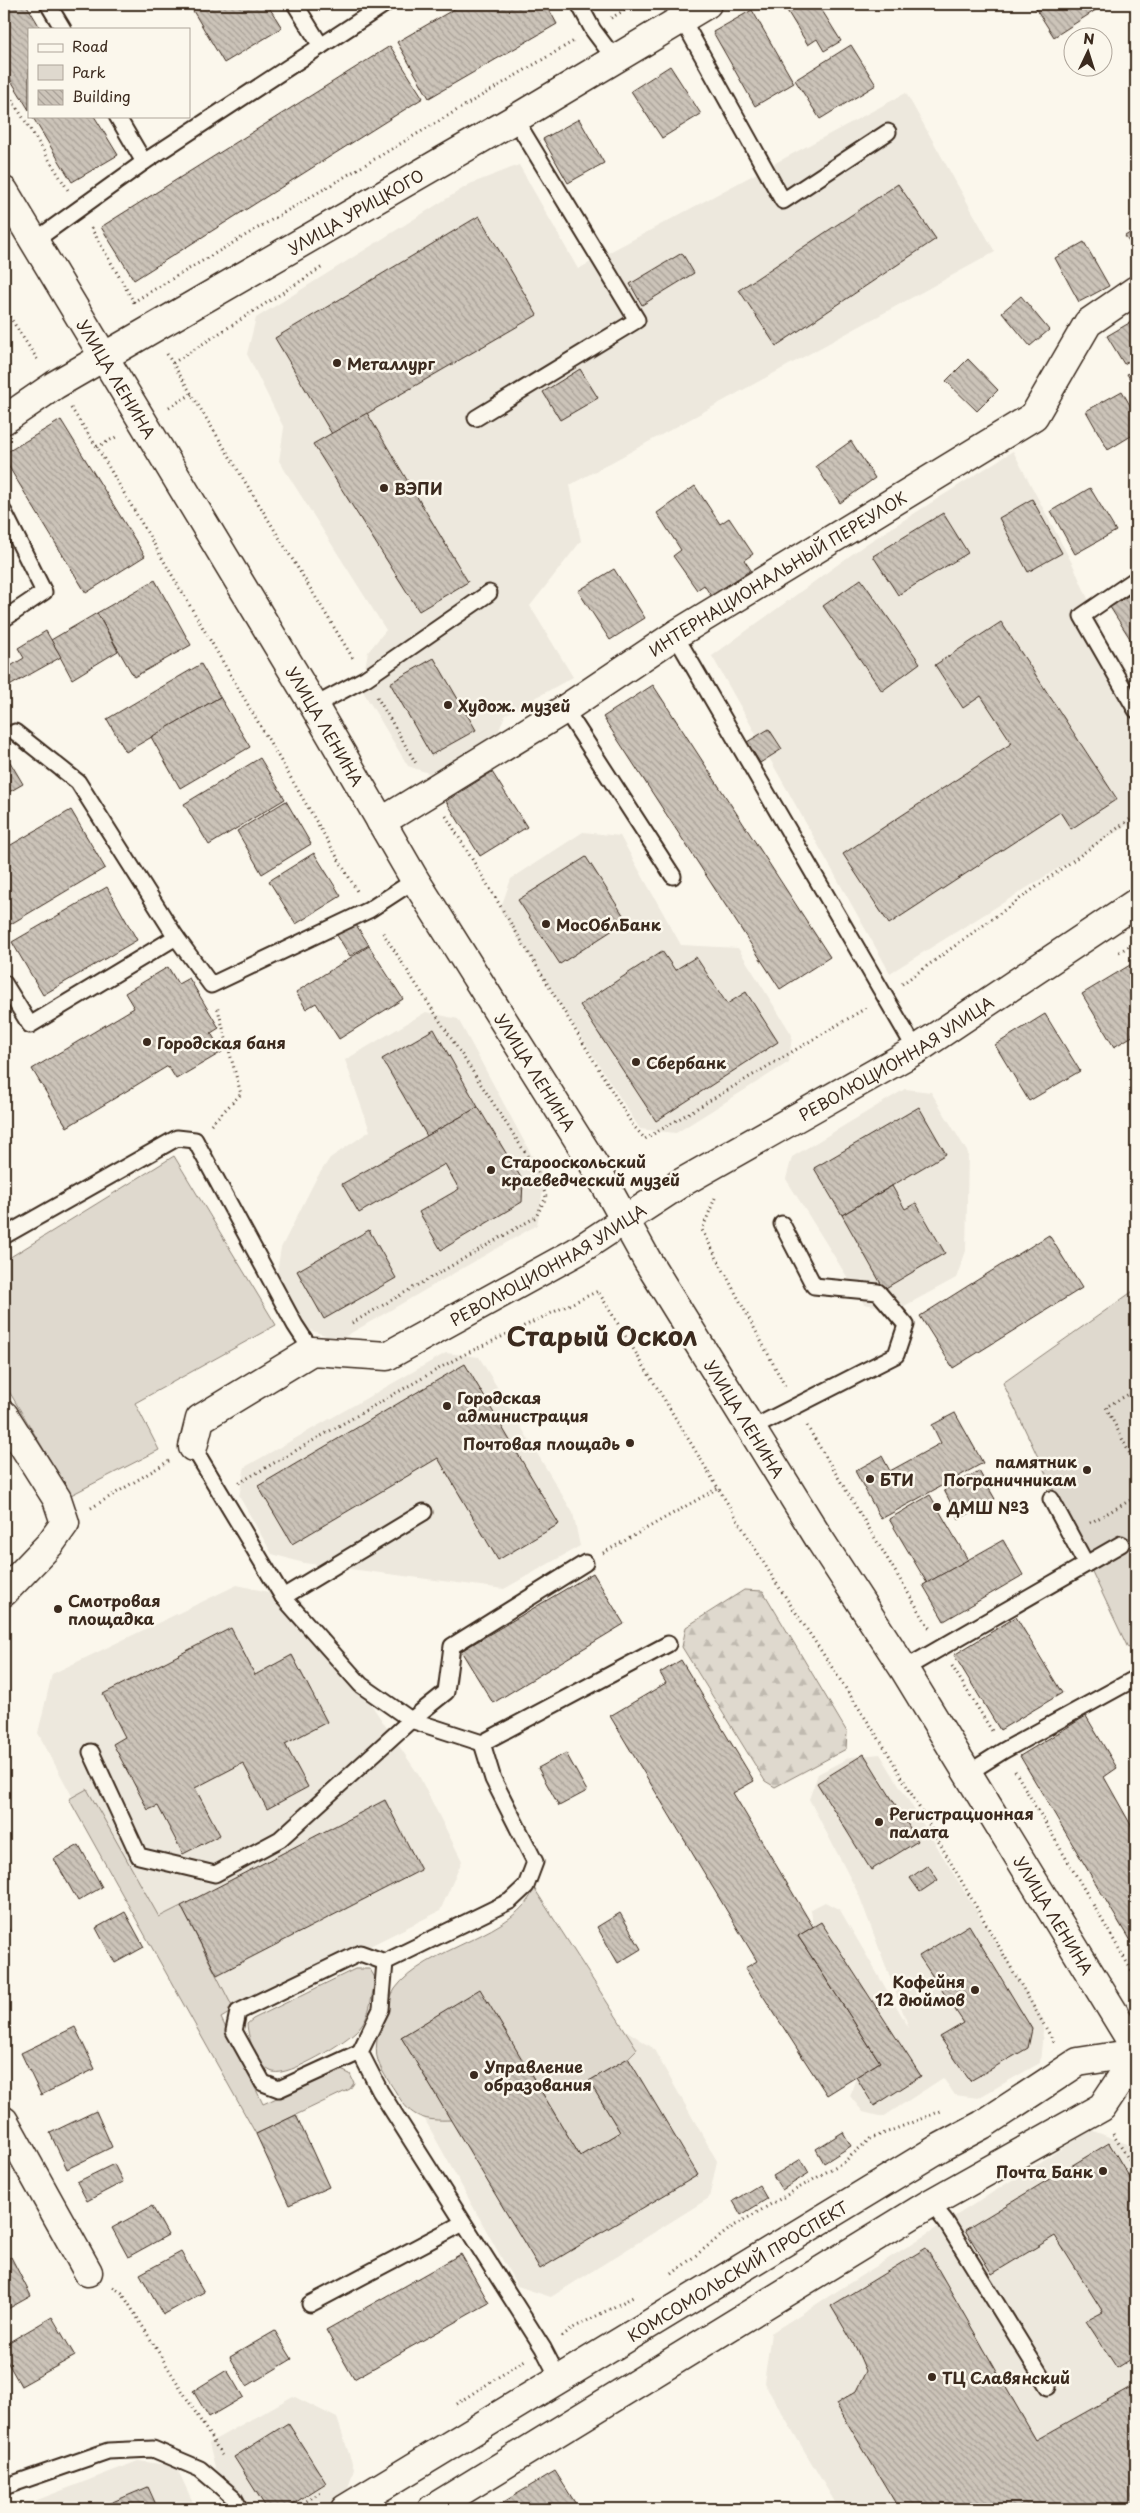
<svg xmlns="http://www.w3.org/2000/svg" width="1140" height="2513" font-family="'Playpen Sans',sans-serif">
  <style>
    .built { fill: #ede8dd }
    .green { fill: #dfd9ce; stroke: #8d8276 }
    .forest { fill: url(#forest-firs); stroke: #8d8276 }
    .building { fill: url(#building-back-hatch); stroke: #3b2a1e }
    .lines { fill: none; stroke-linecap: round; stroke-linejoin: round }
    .service-casing { stroke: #3b2a1e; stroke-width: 19 }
    .minor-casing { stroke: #3b2a1e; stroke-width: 31 }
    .secondary-casing { stroke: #3b2a1e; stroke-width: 31 }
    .primary-casing { stroke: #3b2a1e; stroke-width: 31 }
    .path { stroke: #3b2a1e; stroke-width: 3; stroke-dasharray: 1 4; stroke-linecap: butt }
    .service { stroke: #fbf7ec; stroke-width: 15 }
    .minor { stroke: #fbf7ec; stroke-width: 28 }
    .secondary { stroke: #fbf7ec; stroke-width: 28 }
    .primary { stroke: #fbf7ec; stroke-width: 28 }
    .poi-dot { fill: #3b2a1e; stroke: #fbf7ec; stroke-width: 2 }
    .labels { text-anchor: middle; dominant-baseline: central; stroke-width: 5; stroke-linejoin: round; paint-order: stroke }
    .street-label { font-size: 16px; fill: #3b2a1e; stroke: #fbf7ec }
    .poi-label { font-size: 16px; font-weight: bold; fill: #3b2a1e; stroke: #fbf7ec; text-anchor: start }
    .town-label { font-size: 26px; font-weight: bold; fill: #3b2a1e; stroke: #fbf7ec }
  </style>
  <defs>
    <pattern id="forest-firs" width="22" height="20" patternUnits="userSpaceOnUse" patternTransform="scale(1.25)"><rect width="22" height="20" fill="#dfd9ce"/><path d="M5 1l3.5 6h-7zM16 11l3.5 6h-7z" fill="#c0bab0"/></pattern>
    <pattern id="building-back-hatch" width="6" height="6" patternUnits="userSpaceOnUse" patternTransform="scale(1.25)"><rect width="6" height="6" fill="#ccc4b9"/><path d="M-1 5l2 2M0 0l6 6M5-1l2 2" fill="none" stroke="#a79f96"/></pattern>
  </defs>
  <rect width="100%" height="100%" fill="#fbf7ec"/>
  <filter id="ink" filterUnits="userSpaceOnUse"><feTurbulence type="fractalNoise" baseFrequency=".02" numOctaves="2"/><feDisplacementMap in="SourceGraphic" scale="10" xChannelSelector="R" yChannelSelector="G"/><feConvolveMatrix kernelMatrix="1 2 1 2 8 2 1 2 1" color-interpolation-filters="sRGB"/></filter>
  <g filter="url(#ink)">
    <g class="built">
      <polygon points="906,93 995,252 570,485 581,541 530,606 573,677 505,715 493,746 440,777 408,766 361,688 368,652 386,630 279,461 284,428 247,354 256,318 470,184 519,165 578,269"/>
      <polygon points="1013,451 1073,565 1104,635 1136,688 1136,820 890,973 712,656 866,544"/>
      <polygon points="583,832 620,836 681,945 738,948 792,1035 789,1062 676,1133 640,1129 500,910 511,879"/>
      <polygon points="426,1012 458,1019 545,1180 537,1225 339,1340 304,1328 277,1272 281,1248 316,1179 330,1158 370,1131 345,1060"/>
      <polygon points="905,1089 931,1092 968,1153 966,1251 956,1278 897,1310 864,1304 786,1179 792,1157"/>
      <polygon points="446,1353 479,1357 573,1513 580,1546 504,1589 304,1563 272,1554 239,1496 245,1467"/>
      <polygon points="237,1585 300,1599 418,1774 462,1861 440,1911 240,2011 184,2004 38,1733 52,1674"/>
      <polygon points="880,1754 1044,2021 1040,2063 978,2098 955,2095 943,2078 883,2117 863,2112 850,2096 856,2077 879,2062 813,1927 811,1909 825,1902 840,1910 909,2028 859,1895 809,1799 818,1774 850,1757"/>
      <polygon points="388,2003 624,2029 653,2048 717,2161 709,2198 551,2297 517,2286 376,2031"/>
      <polygon points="1091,2130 1127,2144 1136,2160 1136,2509 839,2509 764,2383 771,2333"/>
      <polygon points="293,2396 337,2418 354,2469 345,2499 325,2509 242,2509 215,2467 209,2443"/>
      <polygon points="138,2461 176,2466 196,2509 14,2509"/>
    </g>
    <g class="green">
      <polygon points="174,1156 276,1325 135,1403 159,1450 71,1495 4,1383 4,1261"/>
      <polygon points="1136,1289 1136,1644 1128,1648 1003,1383"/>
      <polygon points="87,1789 159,1917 181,1906 234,2010 221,2018 263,2104 341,2070 350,2074 354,2083 350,2089 256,2134 69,1799"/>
      <path d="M534 1888 637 2049 628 2058 589 2081 620 2132 580 2156 480 1990 401 2037 451 2120C425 2121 411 2118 397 2094 391 2084 382 2073 378 2061 373 2046 380 2024 386 2010 389 2003 391 1995 395 1989 425 1947 519 1935 534 1888Z"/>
      <path d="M355 1969H370L375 1978C372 1994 371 2015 359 2028 348 2041 289 2077 273 2072 258 2068 248 2039 247 2024L253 2019Z"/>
    </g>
    <polygon class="forest" points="744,1590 763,1591 847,1732 846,1749 775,1787 765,1781 682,1647 686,1627"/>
    <g class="building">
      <polygon points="4,4 26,4 41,29 29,29 29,110 4,69"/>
      <polygon points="189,4 267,4 282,28 224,63"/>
      <polygon points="463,4 546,4 557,24 429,98 397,42"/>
      <polygon points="783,4 818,4 841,41 824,51 817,39 808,45"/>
      <polygon points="1033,4 1105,4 1054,37"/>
      <polygon points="752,10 794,83 755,106 713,32"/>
      <polygon points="851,45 876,85 820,119 795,80"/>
      <polygon points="390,46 423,98 134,280 101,227"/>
      <polygon points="670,66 701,114 662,138 631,91"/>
      <polygon points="32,116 94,116 118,155 72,182"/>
      <polygon points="579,119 604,163 568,183 543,139"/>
      <polygon points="898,184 936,239 776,346 739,290"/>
      <polygon points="479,216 537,315 332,434 275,338"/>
      <polygon points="1136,229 1136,253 1125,236"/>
      <polygon points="1084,242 1109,286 1079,302 1055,258"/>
      <polygon points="682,253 694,273 642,305 630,284"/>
      <polygon points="1021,296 1049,330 1030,346 1002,312"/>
      <polygon points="1136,319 1136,357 1124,364 1107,336"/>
      <polygon points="968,359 998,390 977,411 946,381"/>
      <polygon points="580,369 598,398 560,420 543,392"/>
      <polygon points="1136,369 1136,389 1127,374"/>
      <polygon points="1122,391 1136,416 1136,433 1108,450 1086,411"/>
      <polygon points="367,413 468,582 419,611 313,444"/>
      <polygon points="61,420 145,556 86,593 4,459 4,454"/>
      <polygon points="851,441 875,478 840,503 816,466"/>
      <polygon points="695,486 720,524 729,518 753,554 744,560 751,570 711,596 704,585 697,590 673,556 681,550 657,513"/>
      <polygon points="1090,488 1116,531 1075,554 1051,511"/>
      <polygon points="1032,499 1062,553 1028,572 999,518"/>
      <polygon points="943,513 968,553 898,595 873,556"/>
      <polygon points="614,569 645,618 610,640 578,591"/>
      <polygon points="861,579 920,663 882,691 823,606"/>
      <polygon points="155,580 191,645 134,677 97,613"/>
      <polygon points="1136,591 1136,648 1110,607"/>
      <polygon points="97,613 118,651 72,679 51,640"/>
      <polygon points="1001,622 1117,799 1071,829 1060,812 889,924 843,854 1012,743 981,696 963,708 935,665"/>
      <polygon points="46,631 61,657 4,689 4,670 24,658 18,648"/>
      <polygon points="434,658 476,730 431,755 390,683"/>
      <polygon points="201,664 220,697 126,752 107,719"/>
      <polygon points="653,685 830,957 780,989 603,717"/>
      <polygon points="220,697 250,747 180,788 151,737"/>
      <polygon points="769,729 782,749 760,763 747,742"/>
      <polygon points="260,758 285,799 209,845 184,804"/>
      <polygon points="10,762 23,784 4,795 4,765"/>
      <polygon points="492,772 527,827 480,856 446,801"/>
      <polygon points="286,801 311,844 262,874 237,831"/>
      <polygon points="71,810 105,868 4,928 4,849"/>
      <polygon points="314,853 341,896 296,924 269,881"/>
      <polygon points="586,857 627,921 560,964 518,900"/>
      <polygon points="107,887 137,940 43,995 12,942"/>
      <polygon points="353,920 369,945 350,956 335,932"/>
      <polygon points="369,946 403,999 339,1039 316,1003 306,1009 296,992"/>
      <polygon points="662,951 675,970 696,957 727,1004 746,992 778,1042 656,1121 580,1005"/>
      <polygon points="1135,962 1136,1034 1114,1047 1082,994"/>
      <polygon points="168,967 178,984 189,978 219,1028 211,1033 222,1052 176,1079 168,1066 67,1127 32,1069 134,1008 125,993"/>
      <polygon points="1045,1014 1080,1071 1029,1101 995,1045"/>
      <polygon points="434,1029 478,1107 427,1136 382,1059"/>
      <polygon points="478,1107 523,1181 522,1202 441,1250 419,1212 459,1189 445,1164 359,1213 342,1184"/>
      <polygon points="919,1107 946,1154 842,1215 814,1168"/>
      <polygon points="892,1186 905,1209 916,1203 945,1253 884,1289 842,1215"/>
      <polygon points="369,1230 396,1278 324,1319 297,1271"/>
      <polygon points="1049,1235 1082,1288 953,1368 920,1316"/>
      <polygon points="465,1364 559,1524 498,1560 438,1458 292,1544 258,1486"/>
      <polygon points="955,1413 983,1463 881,1519 855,1471 882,1456 890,1471 941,1443 932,1425"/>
      <polygon points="979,1471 995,1499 959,1519 944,1490"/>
      <polygon points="930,1495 968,1560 927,1583 889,1519"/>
      <polygon points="1003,1540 1023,1575 944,1621 923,1585"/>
      <polygon points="593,1573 624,1624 493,1703 461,1651"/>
      <polygon points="1016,1617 1062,1693 1000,1730 954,1655"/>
      <polygon points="231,1628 255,1675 292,1655 327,1722 285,1744 308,1787 267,1809 243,1763 195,1788 220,1835 183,1854 158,1806 148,1810 113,1744 125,1737 103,1694"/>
      <polygon points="681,1660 754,1781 733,1793 813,1927 798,1936 880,2062 827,2095 745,1968 757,1961 610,1716 666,1683 660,1673"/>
      <polygon points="1086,1716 1117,1768 1104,1777 1136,1834 1136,1951 1020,1756"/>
      <polygon points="566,1753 587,1791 559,1806 538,1768"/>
      <polygon points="864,1754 918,1841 871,1870 817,1783"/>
      <polygon points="385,1800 421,1870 217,1975 181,1906"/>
      <polygon points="79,1845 102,1887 78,1901 54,1859"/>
      <polygon points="928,1865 938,1880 920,1892 910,1878"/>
      <polygon points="125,1912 144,1947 115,1963 96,1928"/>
      <polygon points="620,1913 641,1949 618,1963 597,1927"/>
      <polygon points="4,1920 10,1931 4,1935"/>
      <polygon points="821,1922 921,2076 874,2106 856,2077 880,2062 798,1936"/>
      <polygon points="969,1925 1032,2029 1028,2048 970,2081 940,2037 964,2023 919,1956"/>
      <polygon points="480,1989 580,2156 620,2132 589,2081 628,2058 698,2175 540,2269 401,2037"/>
      <polygon points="75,2027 95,2069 41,2095 21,2053"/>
      <polygon points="96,2111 112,2147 67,2169 50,2133"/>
      <polygon points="296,2115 329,2187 289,2205 256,2134"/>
      <polygon points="843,2132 851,2146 824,2163 816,2149"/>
      <polygon points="1109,2143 1136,2188 1136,2356 1117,2368 1086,2321 1103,2312 1055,2236 992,2274 965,2230"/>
      <polygon points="801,2159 809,2173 782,2190 773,2176"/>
      <polygon points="114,2164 123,2182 87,2201 77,2182"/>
      <polygon points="759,2185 767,2199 741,2215 733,2201"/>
      <polygon points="152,2206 168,2235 128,2257 112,2228"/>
      <polygon points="926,2248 1036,2440 1136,2384 1136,2509 899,2509 836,2404 856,2391 866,2371 856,2348 831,2306"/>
      <polygon points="181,2252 204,2292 163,2315 140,2274"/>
      <polygon points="461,2254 489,2303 354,2379 326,2330"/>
      <polygon points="11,2257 31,2296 4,2311 4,2261"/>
      <polygon points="52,2317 75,2356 21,2386 4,2356 4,2345"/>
      <polygon points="275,2331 292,2359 247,2386 230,2357"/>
      <polygon points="227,2370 243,2397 209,2417 193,2391"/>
      <polygon points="288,2423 326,2483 285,2509 267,2509 234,2457"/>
      <polygon points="555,2471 579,2509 492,2509"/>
      <polygon points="148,2487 158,2509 96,2509"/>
    </g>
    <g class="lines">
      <defs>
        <g id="service">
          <polyline points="48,4 63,29"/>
          <polyline points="295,4 321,46"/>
          <polyline points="579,4 593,30 614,58"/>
          <polyline points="682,19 783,201 888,132"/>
          <polyline points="117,116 144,162"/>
          <polyline points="33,242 144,162 385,4"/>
          <polyline points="476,418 637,320 515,119"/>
          <polyline points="4,512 44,592 4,619"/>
          <polyline points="1136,579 1082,616 1136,710"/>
          <polyline points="675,635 916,1050"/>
          <polyline points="314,706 366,678 489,593"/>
          <polyline points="565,709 673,876"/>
          <polyline points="15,732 78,782 176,937 211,985 369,910 415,880"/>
          <polyline points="4,983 30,1025 176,937"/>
          <polyline points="4,1236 177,1138 195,1140 295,1325 312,1351"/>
          <polyline points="751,1429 896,1355 906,1325 878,1292 814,1286 782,1224"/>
          <polyline points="1051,1499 1086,1564"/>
          <polyline points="585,1563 452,1646 446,1692 411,1720 482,1743 668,1644"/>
          <polyline points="283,1597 424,1512"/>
          <polyline points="904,1669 1121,1544"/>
          <polyline points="482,1743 493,1779 535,1862 526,1886 510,1901 385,1962 381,2009 360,2052 380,2091 543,2348 560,2381"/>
          <polyline points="91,1752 139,1856 215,1874 280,1839 411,1720 361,1685 283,1597 193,1447"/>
          <polyline points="968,1773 1003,1751 1136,1678"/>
          <polyline points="360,2052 279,2089 263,2083 234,2031 238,2012 360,1953 385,1962"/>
          <polyline points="931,2203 946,2222 1048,2387"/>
          <polyline points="310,2304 463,2223"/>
          <polyline points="4,2487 108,2451 153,2449 200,2469 234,2498 240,2509"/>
        </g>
        <g id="minor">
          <path id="s1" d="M4 420 55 385 515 119 707 4"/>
          <path id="s2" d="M381 822 565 709 675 635 1034 416 1088 323 1136 290"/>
          <polyline points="4,1415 57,1499 65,1523 50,1544 4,1592"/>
          <path id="s3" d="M193 1447 200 1419 312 1351 387 1356 576 1252 681 1183 916 1050 1136 903"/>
          <polyline points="4,2121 88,2272"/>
        </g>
        <g id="secondary">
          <path id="s4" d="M4 191 314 706 415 880 596 1168 647 1260 820 1540 904 1669 1136 2049"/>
        </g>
        <g id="primary">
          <path id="s5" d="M345 2509 941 2147 982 2125 1078 2062 1136 2053"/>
          <polyline points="432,2509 931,2203 1102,2107 1136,2056"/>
        </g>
      </defs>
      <use href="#service" class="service-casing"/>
      <use href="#minor" class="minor-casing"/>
      <use href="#secondary" class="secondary-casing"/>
      <use href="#primary" class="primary-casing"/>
      <g class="path">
        <polyline points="611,18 635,4"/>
        <polyline points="4,87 68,190"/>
        <polyline points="91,228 135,304"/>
        <polyline points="133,302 574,41"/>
        <polyline points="4,308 39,362"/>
        <polyline points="167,354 354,660"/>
        <polyline points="173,363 324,266"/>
        <polyline points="169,407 192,394"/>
        <polyline points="71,408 97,447 357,891"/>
        <polyline points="97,447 118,436"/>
        <polyline points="377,697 417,765"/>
        <polyline points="446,816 632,1124 645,1139 866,1008"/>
        <polyline points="1119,952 1136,942"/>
        <polyline points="902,984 1136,815"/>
        <polyline points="211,1124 241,1094 217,1006"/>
        <polyline points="715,1198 702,1230 785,1386"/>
        <polyline points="352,1323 536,1217 546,1197 539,1174 381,930"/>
        <polyline points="1136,1390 1106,1407 1136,1466"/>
        <polyline points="807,1426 930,1629"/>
        <polyline points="239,1483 461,1356 598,1291 773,1578 885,1748 1055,2044"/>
        <polyline points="91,1508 169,1461"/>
        <polyline points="1090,1523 1136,1497"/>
        <polyline points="603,1553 718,1488"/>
        <polyline points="952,1666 992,1731"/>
        <polyline points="1015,1771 1136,1978"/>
        <polyline points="1113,2134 1136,2171"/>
        <polyline points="672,2274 732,2227 845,2161 870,2139 941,2111"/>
        <polyline points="113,2287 122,2293 223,2457"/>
        <polyline points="562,2337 575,2327 635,2296"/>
        <polyline points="456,2404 525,2360"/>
        <polyline points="294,2509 321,2492"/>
      </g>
      <use href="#service" class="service"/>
      <use href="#minor" class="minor"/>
      <use href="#secondary" class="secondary"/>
      <use href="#primary" class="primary"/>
    </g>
  </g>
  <g class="poi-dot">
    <circle cx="337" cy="363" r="5"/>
    <circle cx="384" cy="488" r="5"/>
    <circle cx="448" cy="705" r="5"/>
    <circle cx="546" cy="924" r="5"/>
    <circle cx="147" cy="1042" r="5"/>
    <circle cx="636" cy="1062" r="5"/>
    <circle cx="491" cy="1170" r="5"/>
    <circle cx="447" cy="1406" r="5"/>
    <circle cx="630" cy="1443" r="5"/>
    <circle cx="1087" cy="1470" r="5"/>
    <circle cx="870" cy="1479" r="5"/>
    <circle cx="937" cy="1507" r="5"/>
    <circle cx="58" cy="1609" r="5"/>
    <circle cx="879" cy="1822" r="5"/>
    <circle cx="975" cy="1990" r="5"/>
    <circle cx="474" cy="2075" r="5"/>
    <circle cx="1103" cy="2171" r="5"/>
    <circle cx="932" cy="2377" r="5"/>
  </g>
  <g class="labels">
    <g class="street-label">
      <text stroke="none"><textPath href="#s1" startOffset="409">УЛИЦА УРИЦКОГО</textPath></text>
      <text stroke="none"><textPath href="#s4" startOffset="219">УЛИЦА ЛЕНИНА</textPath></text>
      <text stroke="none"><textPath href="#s2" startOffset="468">ИНТЕРНАЦИОНАЛЬНЫЙ ПЕРЕУЛОК</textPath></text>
      <text stroke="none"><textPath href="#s4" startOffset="624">УЛИЦА ЛЕНИНА</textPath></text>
      <text stroke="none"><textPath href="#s3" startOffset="825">РЕВОЛЮЦИОННАЯ УЛИЦА</textPath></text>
      <text stroke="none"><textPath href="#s4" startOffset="1029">УЛИЦА ЛЕНИНА</textPath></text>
      <text stroke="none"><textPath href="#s3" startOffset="420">РЕВОЛЮЦИОННАЯ УЛИЦА</textPath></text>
      <text stroke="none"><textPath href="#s4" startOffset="1434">УЛИЦА ЛЕНИНА</textPath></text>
      <text stroke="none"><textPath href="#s4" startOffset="2019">УЛИЦА ЛЕНИНА</textPath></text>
      <text stroke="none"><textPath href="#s5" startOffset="459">КОМСОМОЛЬСКИЙ ПРОСПЕКТ</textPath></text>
    </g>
    <g class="poi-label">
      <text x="347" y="363">Металлург</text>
      <text x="394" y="488">ВЭПИ</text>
      <text x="458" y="705">Худож. музей</text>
      <text x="556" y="924">МосОблБанк</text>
      <text x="157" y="1042">Городская баня</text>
      <text x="646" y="1062">Сбербанк</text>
      <text x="501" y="1161">Старооскольский<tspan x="501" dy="18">краеведческий музей</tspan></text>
      <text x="457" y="1397">Городская<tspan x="457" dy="18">администрация</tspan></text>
      <text x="620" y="1443" text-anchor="end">Почтовая площадь</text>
      <text x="1077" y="1461" text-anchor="end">памятник<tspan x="1077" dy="18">Пограничникам</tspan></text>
      <text x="880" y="1479">БТИ</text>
      <text x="947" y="1507">ДМШ №3</text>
      <text x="68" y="1600">Смотровая<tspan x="68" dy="18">площадка</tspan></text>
      <text x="889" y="1813">Регистрационная<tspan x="889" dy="18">палата</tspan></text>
      <text x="965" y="1981" text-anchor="end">Кофейня<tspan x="965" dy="18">12 дюймов</tspan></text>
      <text x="484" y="2066">Управление<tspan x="484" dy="18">образования</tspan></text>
      <text x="1093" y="2171" text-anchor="end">Почта Банк</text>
      <text x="942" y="2377">ТЦ Славянский</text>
    </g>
    <g class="town-label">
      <text x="602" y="1335">Старый Оскол</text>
    </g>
  </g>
  <rect width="1140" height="2513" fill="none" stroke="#fbf7ec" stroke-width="20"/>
  <rect x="10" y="10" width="1120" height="2493" fill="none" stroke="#3b2a1e" stroke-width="2" filter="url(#ink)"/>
  <rect x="28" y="28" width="162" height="90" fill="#fbf7ec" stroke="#aea59a"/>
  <rect x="38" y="44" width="25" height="8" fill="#fbf7ec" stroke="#aea59a"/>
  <text x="72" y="52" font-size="15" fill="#3b2a1e">Road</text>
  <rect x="38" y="65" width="25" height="15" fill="#dfd9ce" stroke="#aea59a"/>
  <text x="72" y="78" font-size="15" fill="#3b2a1e">Park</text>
  <rect x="38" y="90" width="25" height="15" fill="url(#building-back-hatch)" stroke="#aea59a"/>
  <text x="72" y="102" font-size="15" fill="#3b2a1e">Building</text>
  <g transform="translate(1088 52) rotate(4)"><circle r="24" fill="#fbf7ec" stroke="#aea59a"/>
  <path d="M0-4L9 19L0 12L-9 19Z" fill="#3b2a1e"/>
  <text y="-8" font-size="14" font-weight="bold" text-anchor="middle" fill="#3b2a1e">N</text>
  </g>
</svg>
